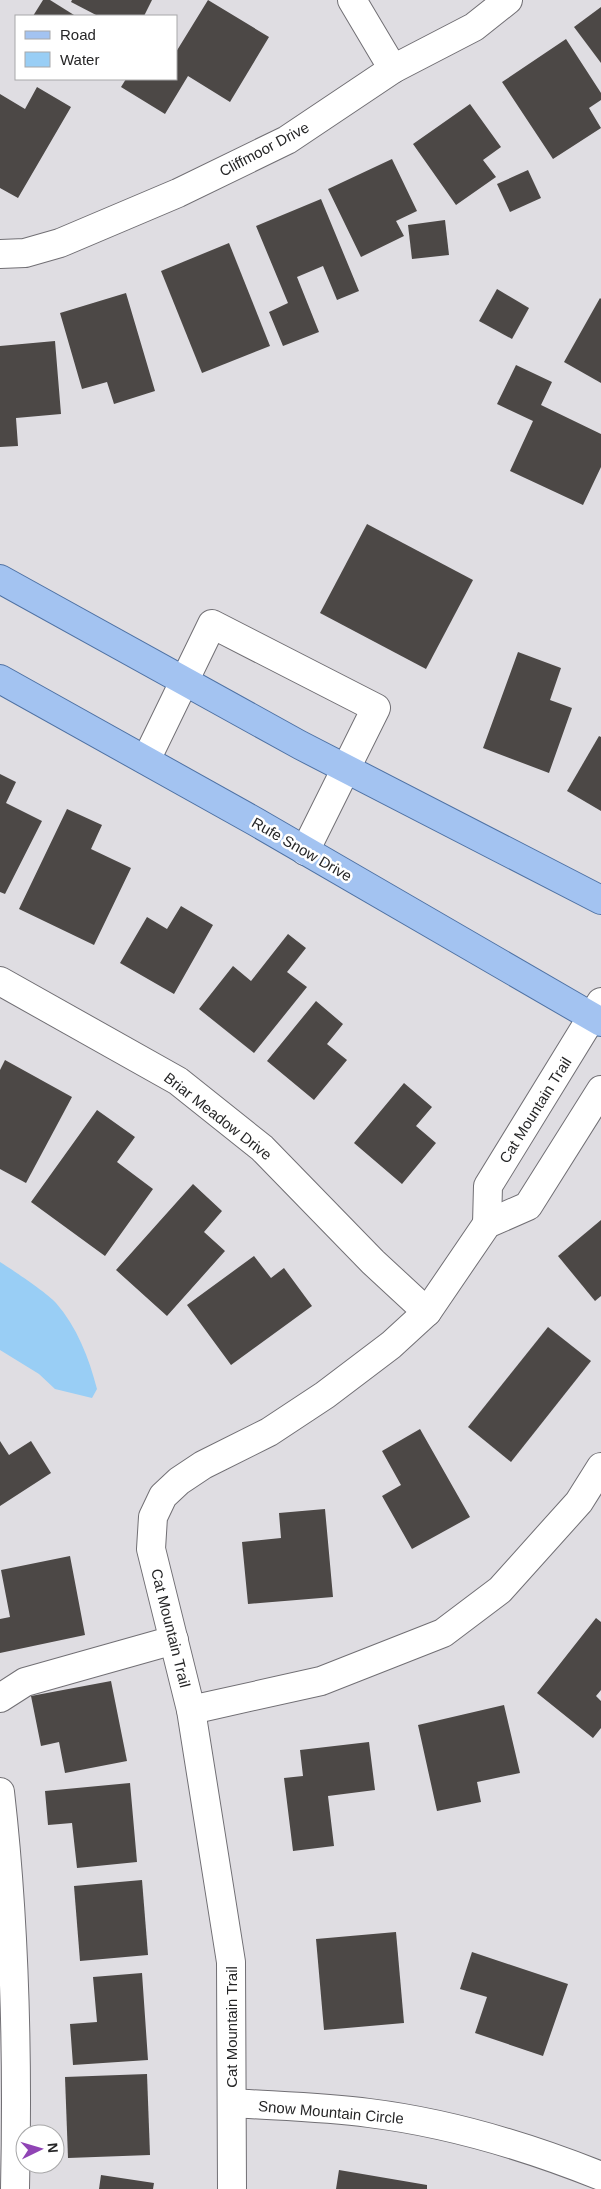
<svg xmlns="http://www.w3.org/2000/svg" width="601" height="2189" font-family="Arial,sans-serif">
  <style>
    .water { fill: #99cef5 }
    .building { fill: #4c4846 }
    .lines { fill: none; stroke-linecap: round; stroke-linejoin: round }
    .minor-casing { stroke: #716f74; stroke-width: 30 }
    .major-casing { stroke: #4f72a4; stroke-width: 30 }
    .minor { stroke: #fff; stroke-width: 28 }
    .major { stroke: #a3c3f1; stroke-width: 28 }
    .labels { text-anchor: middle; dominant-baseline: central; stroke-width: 5; stroke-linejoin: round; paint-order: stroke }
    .street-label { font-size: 15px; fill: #262627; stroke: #fff }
  </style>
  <rect width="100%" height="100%" fill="#dfdde2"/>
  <path class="water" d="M0 1262C14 1271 46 1292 56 1303 77 1327 89 1358 97 1389L92 1398 55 1389 39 1374 0 1350Z"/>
  <g class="building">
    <polygon points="43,0 50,0 74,15 33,16"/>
    <polygon points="72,0 152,0 144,16 98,16 71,2"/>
    <polygon points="208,0 269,37 230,102 188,76 165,114 121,87 126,79 176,79 176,52"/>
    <polygon points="601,7 601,63 574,27"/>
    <polygon points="566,39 601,93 601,100 589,108 601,128 553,159 502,82"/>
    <polygon points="37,87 71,107 18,198 0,188 0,94 25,109"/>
    <polygon points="470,104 501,147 483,160 496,177 456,205 413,144"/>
    <polygon points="392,159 417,211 396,221 404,236 361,257 328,189"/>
    <polygon points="528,170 541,198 510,212 497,184"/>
    <polygon points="321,199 359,291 337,300 323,266 297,277 319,332 283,346 269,312 288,303 256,226"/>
    <polygon points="445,220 449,255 412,259 408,225"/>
    <polygon points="229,243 270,346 202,373 161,271"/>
    <polygon points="497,289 529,308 512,339 479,321"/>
    <polygon points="126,293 155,391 114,404 107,382 82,389 60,313"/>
    <polygon points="600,298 601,299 601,383 564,362"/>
    <polygon points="55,341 61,414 16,418 18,446 0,447 0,346"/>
    <polygon points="516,365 552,382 541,405 601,434 601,467 583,505 510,471 533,421 497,404"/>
    <polygon points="367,524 473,580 426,669 320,613"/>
    <polygon points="518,652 561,668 550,700 572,708 549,773 483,748"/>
    <polygon points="599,736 601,737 601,811 567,791"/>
    <polygon points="0,774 16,782 6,803 42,821 5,894 0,892"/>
    <polygon points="67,809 102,825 91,849 131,868 94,945 19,909"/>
    <polygon points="181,906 213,925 174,994 120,963 147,917 167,929"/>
    <polygon points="288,934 306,948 287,972 307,987 254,1053 199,1009 233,966 251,981"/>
    <polygon points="316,1001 343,1024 327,1044 347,1060 314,1100 267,1061"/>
    <polygon points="5,1060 72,1097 26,1183 0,1169 0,1070"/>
    <polygon points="404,1083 432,1107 416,1126 436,1143 402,1184 354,1143"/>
    <polygon points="97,1110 135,1137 117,1162 153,1189 105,1256 31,1202"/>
    <polygon points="193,1184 222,1211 204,1232 225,1251 167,1316 116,1270"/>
    <polygon points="601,1220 601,1296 595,1301 558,1256"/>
    <polygon points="254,1256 271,1278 284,1268 312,1306 231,1365 187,1305"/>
    <polygon points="548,1327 591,1361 511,1462 468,1427"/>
    <polygon points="420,1429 470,1517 412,1549 382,1496 401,1485 382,1451"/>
    <polygon points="0,1441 9,1455 31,1441 51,1473 0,1506"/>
    <polygon points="325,1509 333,1597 248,1604 242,1542 281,1538 279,1513"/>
    <polygon points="70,1556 85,1635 0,1653 0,1619 10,1617 1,1570"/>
    <polygon points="596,1618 601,1622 601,1690 596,1696 601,1701 601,1728 593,1738 537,1693"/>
    <polygon points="111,1681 127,1761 65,1773 59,1742 41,1746 31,1696"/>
    <polygon points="504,1705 520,1773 477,1782 481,1802 437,1811 418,1725"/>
    <polygon points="369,1742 375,1790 328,1796 334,1846 293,1851 284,1778 303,1776 300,1750"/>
    <polygon points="130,1783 137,1862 77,1868 72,1823 48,1825 45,1791"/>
    <polygon points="142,1880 148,1955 80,1961 74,1886"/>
    <polygon points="396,1932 404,2023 324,2030 316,1939"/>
    <polygon points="472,1952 568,1984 543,2056 475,2033 487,1997 460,1989"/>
    <polygon points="142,1973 148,2060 73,2065 70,2024 97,2022 93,1977"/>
    <polygon points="147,2074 150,2155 68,2158 65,2077"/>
    <polygon points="339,2170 427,2185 427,2189 336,2189"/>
    <polygon points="101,2175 154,2183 153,2189 99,2189"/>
  </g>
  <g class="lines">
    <defs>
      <g id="minor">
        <polyline points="352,0 393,69"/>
        <polyline points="0,254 25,253 60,243 178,193 287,140 393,69 474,27 508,0"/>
        <polyline points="146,760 212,624 376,708 305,851"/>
        <polyline points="0,981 178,1081 262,1148 373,1262 427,1312"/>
        <polyline points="487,1224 488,1186 601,1002"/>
        <polyline points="0,1698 25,1682 174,1640"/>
        <polyline points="191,1710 321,1681 443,1633 500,1590 579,1502 601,1467"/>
        <path d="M0 1792C15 1923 18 2057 15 2189"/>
        <path d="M232 2103C277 2106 324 2107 369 2113 450 2123 526 2146 601 2176"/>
        <polyline points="232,2189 231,1962 191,1710 151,1549 153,1517 163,1496 179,1481 203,1465 269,1432 325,1395 391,1345 427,1312 487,1224 528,1206 601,1090"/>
      </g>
      <g id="major">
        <polyline points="0,579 300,745 601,900"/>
        <polyline points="0,679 256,822 601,1022"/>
      </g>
    </defs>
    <use href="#minor" class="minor-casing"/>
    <use href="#major" class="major-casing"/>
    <use href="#minor" class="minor"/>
    <use href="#major" class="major"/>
  </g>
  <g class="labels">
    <g class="street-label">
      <text transform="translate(264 149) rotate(-28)">Cliffmoor Drive</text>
      <text transform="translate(302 849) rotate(30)">Rufe Snow Drive</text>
      <text transform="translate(535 1110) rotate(-58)">Cat Mountain Trail</text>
      <text transform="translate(218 1116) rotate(38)">Briar Meadow Drive</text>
      <text transform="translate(171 1628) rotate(76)">Cat Mountain Trail</text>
      <text transform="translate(231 2027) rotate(-90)">Cat Mountain Trail</text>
      <text transform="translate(331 2112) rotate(5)">Snow Mountain Circle</text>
    </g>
  </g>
  <rect x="15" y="15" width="162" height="65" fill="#ffffff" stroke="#a8a8a9"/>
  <rect x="25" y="31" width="25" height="8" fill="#a3c3f1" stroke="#a8a8a9"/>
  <text x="60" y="40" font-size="15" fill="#262627">Road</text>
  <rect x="25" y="52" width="25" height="15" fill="#99cef5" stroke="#a8a8a9"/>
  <text x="60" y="65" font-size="15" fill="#262627">Water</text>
  <g transform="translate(40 2149) rotate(85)"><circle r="24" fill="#ffffff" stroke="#a8a8a9"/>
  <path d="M0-4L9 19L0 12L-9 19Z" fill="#9044b5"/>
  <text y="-8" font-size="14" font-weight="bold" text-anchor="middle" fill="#262627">N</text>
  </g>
</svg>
